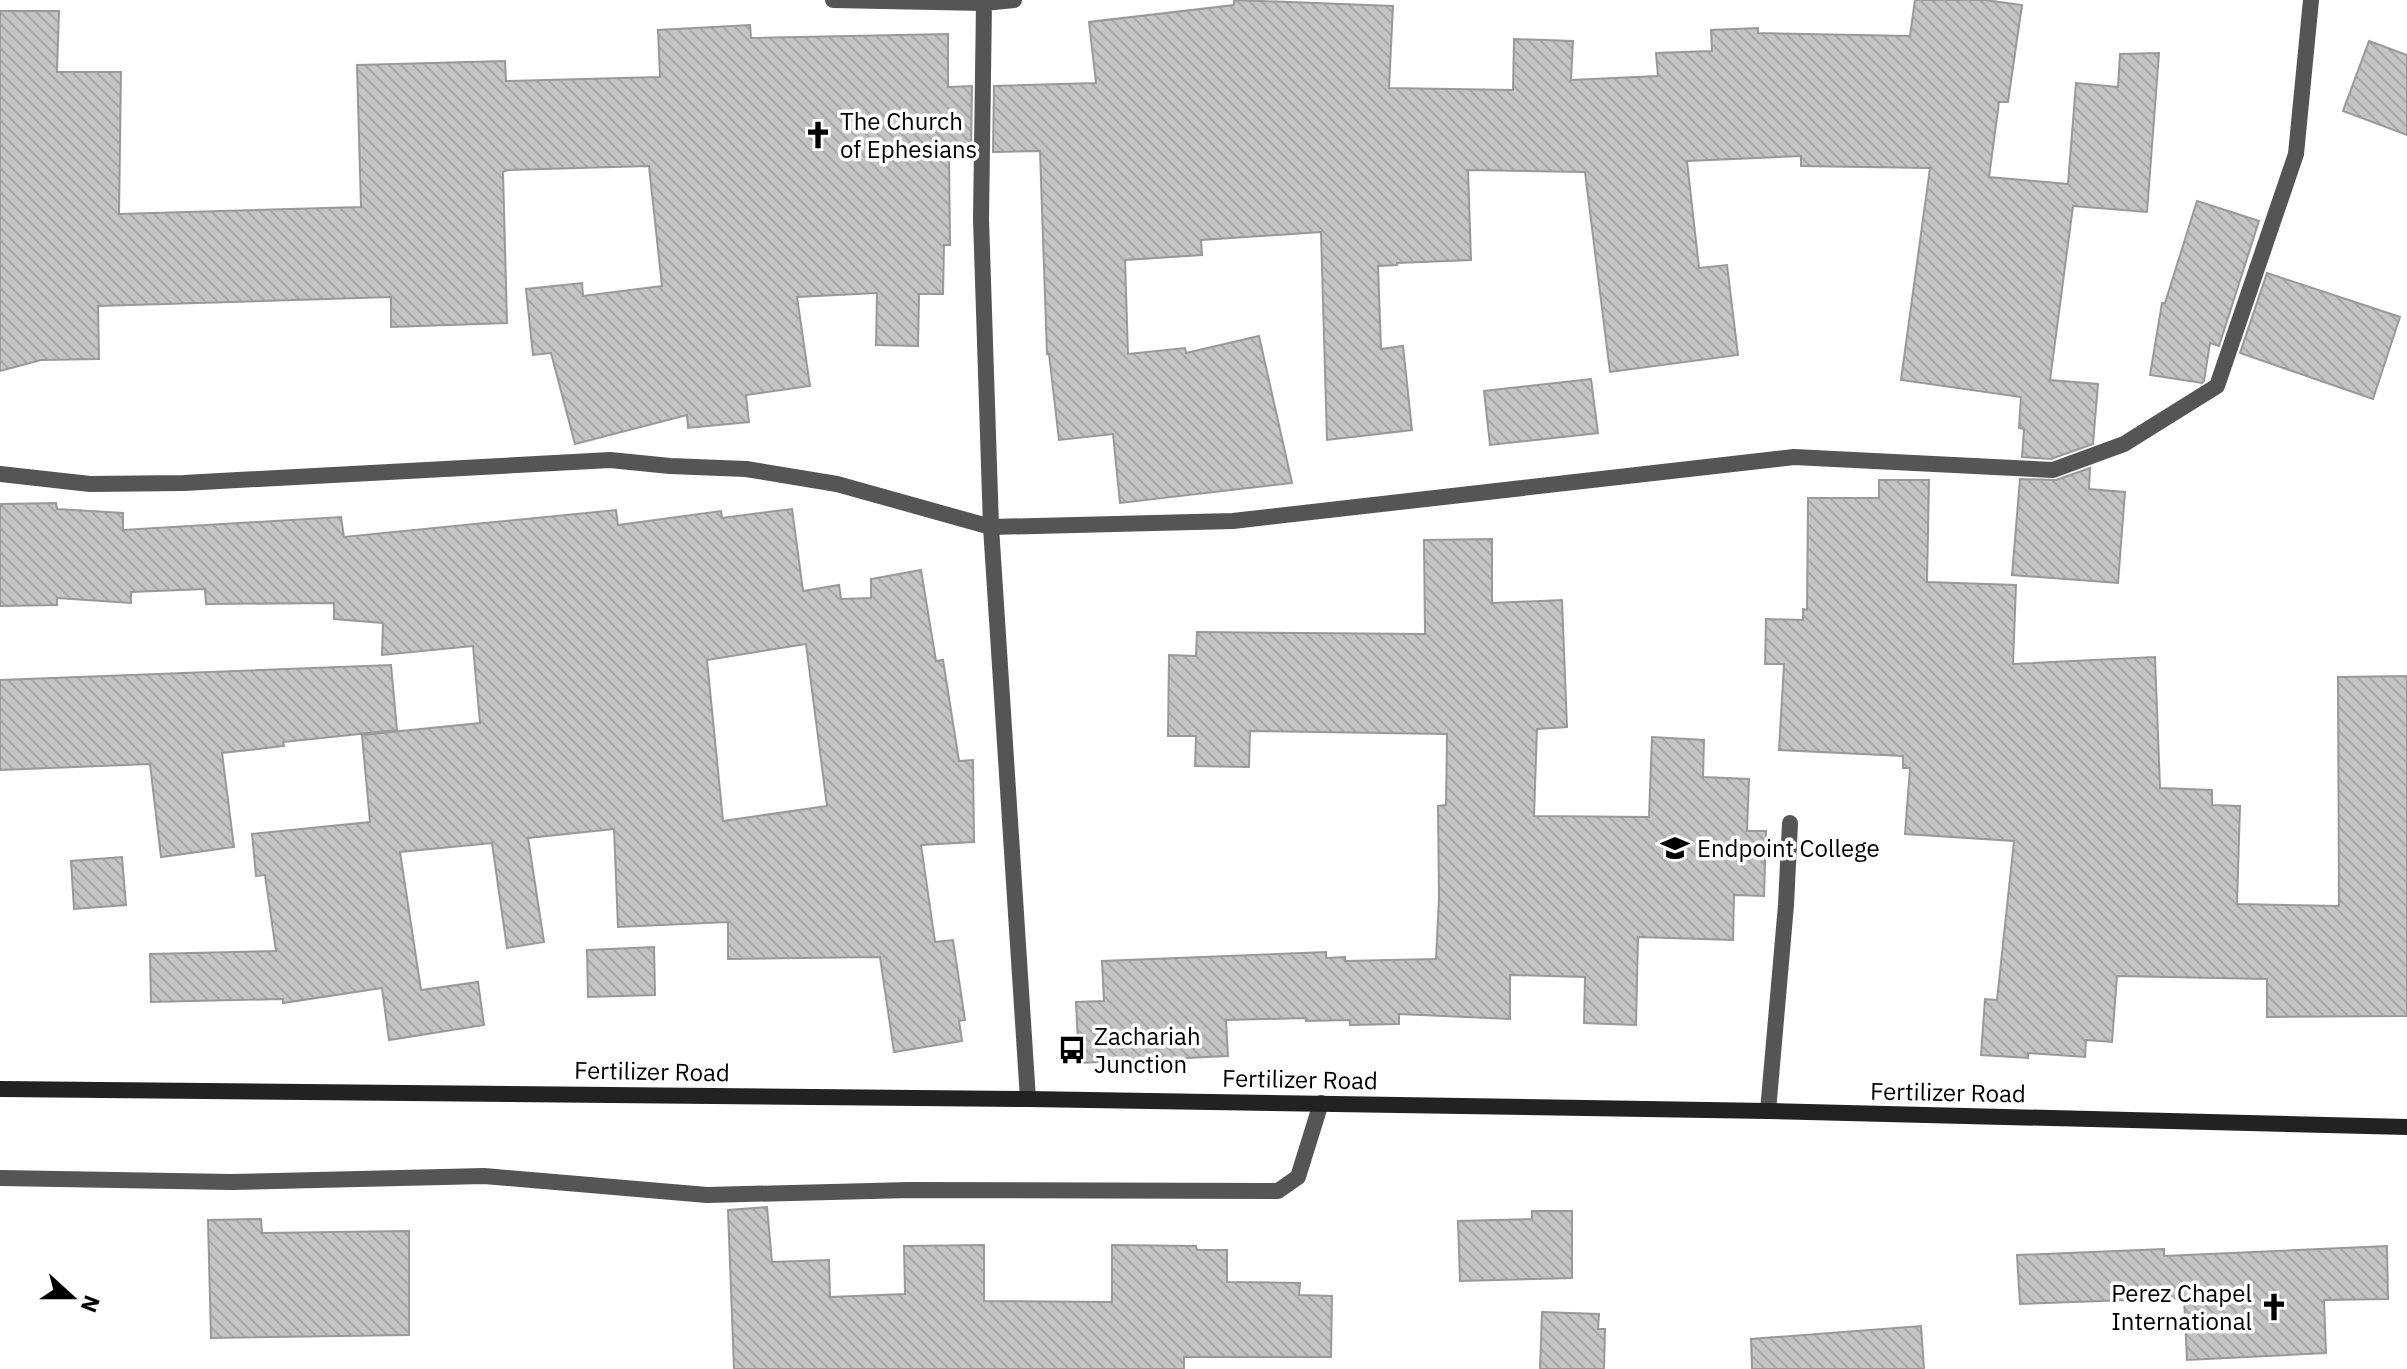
<svg xmlns="http://www.w3.org/2000/svg" width="2407" height="1369" font-family="'IBM Plex Sans',sans-serif">
  <style>
    .building { fill: url(#building-back-hatch); stroke: #999; stroke-width: 2; fill-rule: evenodd }
    .lines { fill: none; stroke-linecap: round; stroke-linejoin: round }
    .lane { stroke: #555; stroke-width: 16 }
    .street { stroke: #555; stroke-width: 16 }
    .secondary { stroke: #222; stroke-width: 16 }
    .labels { text-anchor: middle; dominant-baseline: central; stroke-width: 7; stroke-linejoin: round; paint-order: stroke }
    .poi-label { font-size: 24px; fill: #000; stroke: #fff; text-anchor: start }
    .street-label { font-size: 24px; fill: #000; stroke: #fff }
  </style>
  <defs>
    <pattern id="building-back-hatch" width="6" height="6" patternUnits="userSpaceOnUse" patternTransform="scale(2)"><rect width="6" height="6" fill="#c4c4c4"/><path d="M-1 5l2 2M0 0l6 6M5-1l2 2" fill="none" stroke="#a7a7a7"/></pattern>
  </defs>
  <rect width="100%" height="100%" fill="#fff"/>
  <g class="building">
    <polygon points="1234,0 1393,6 1389,88 1513,90 1514,39 1573,41 1571,80 1658,76 1656,53 1712,51 1711,30 1758,28 1758,33 1910,36 1915,0 1985,0 2022,5 2008,102 1999,102 1989,177 2068,184 2076,83 2118,87 2120,54 2159,53 2147,212 2073,206 2050,380 2098,384 2093,444 2051,459 2022,457 2024,429 2019,428 2021,397 1901,380 1930,168 1801,166 1801,156 1687,161 1699,268 1727,265 1738,355 1610,372 1585,172 1468,170 1471,260 1397,263 1397,265 1378,266 1381,349 1403,346 1412,430 1327,440 1321,232 1201,240 1202,255 1125,260 1128,354 1185,348 1186,353 1259,336 1292,483 1120,503 1113,434 1059,440 1049,354 1047,354 1040,151 993,152 994,86 1096,83 1089,22 1234,5"/>
    <polygon points="0,11 59,11 57,72 121,72 119,214 361,207 357,65 505,61 506,81 660,77 658,30 750,25 751,38 948,34 948,87 972,86 971,153 949,153 950,245 944,245 943,294 919,294 918,346 876,345 877,293 797,297 810,386 746,395 749,422 688,428 687,415 575,444 551,353 533,355 526,289 582,283 583,296 662,286 649,166 508,170 503,172 507,323 391,327 391,297 98,306 99,359 41,360 0,371"/>
    <polygon points="2369,41 2407,55 2407,135 2343,111"/>
    <polygon points="2197,201 2259,221 2219,346 2210,343 2204,381 2202,383 2150,375 2162,303 2165,303"/>
    <polygon points="2267,273 2400,317 2373,399 2240,353"/>
    <polygon points="1591,379 1598,433 1490,445 1484,391"/>
    <polygon points="2090,468 2089,489 2125,492 2118,583 2012,575 2020,479 2056,480"/>
    <polygon points="1879,480 1929,480 1927,582 2016,585 2013,664 2155,657 2160,788 2212,790 2212,805 2240,806 2237,904 2339,906 2338,677 2407,676 2407,1016 2267,1017 2267,979 2117,976 2112,1042 2086,1040 2085,1057 2028,1053 2028,1058 1981,1055 1985,999 1997,1000 2014,841 1905,834 1910,768 1903,768 1903,756 1779,750 1784,664 1765,664 1766,619 1803,620 1803,609 1807,610 1808,498 1879,498"/>
    <path d="M56 503 57 509 123 513V530L341 517 344 537 616 510 618 525 721 511 722 518 792 509 803 591 839 585 841 599 871 598V579L921 570 936 661 943 660 959 761 973 760 974 842 921 845 935 942 953 940 965 1020 959 1021 962 1041 894 1052 880 957 728 959V922L618 927 614 829 528 838 544 942 507 948 492 843 400 852 421 990 478 982 484 1025 389 1040 382 988 283 1003V999L151 1002 150 954 276 951 265 875 256 876 252 834 370 822 362 735 480 723 473 646 382 655 383 623 334 619V603L206 604 205 589 131 592V603L57 598V605L0 606V504ZM806 644 827 806 723 821 707 660Z"/>
    <polygon points="1492,539 1492,603 1562,600 1567,727 1537,729 1534,816 1649,817 1652,737 1704,740 1703,777 1749,779 1747,831 1766,831 1764,896 1734,895 1733,940 1638,937 1636,1025 1584,1023 1585,977 1510,975 1510,1019 1399,1014 1399,1024 1350,1025 1350,1020 1306,1021 1306,1018 1226,1020 1228,1056 1079,1063 1076,1002 1104,1001 1102,961 1326,952 1326,958 1345,957 1345,961 1436,959 1439,898 1438,806 1446,805 1447,734 1250,731 1249,767 1195,766 1196,736 1168,736 1169,655 1196,656 1197,632 1425,634 1424,540"/>
    <polygon points="391,665 397,730 283,742 284,746 222,753 234,847 161,857 150,764 0,770 0,680"/>
    <polygon points="122,857 126,905 74,909 71,861"/>
    <polygon points="654,947 655,995 588,997 587,950"/>
    <polygon points="767,1207 772,1262 829,1260 830,1297 905,1294 904,1246 984,1245 984,1301 1112,1302 1112,1245 1196,1246 1197,1250 1227,1250 1227,1282 1300,1283 1299,1295 1332,1296 1331,1357 1184,1357 1184,1369 734,1369 728,1210"/>
    <polygon points="1532,1211 1572,1211 1572,1278 1460,1281 1458,1221 1532,1219"/>
    <polygon points="261,1219 262,1233 409,1231 409,1335 211,1338 208,1220"/>
    <polygon points="2387,1246 2388,1299 2324,1300 2326,1353 2187,1360 2184,1298 2020,1304 2017,1255 2164,1249 2164,1256"/>
    <polygon points="1542,1312 1599,1314 1598,1329 1605,1329 1604,1369 1540,1369"/>
    <polygon points="1921,1326 1924,1369 1752,1369 1751,1339"/>
  </g>
  <g class="lines">
    <g class="lane">
      <polyline points="1768,1111 1786,905 1790,823"/>
      <polyline points="0,1178 231,1182 484,1176 707,1195 910,1190 1278,1191 1298,1177 1321,1103"/>
    </g>
    <g class="street">
      <polyline points="833,0 984,3"/>
      <polyline points="1014,0 984,3 981,219 991,527 1028,1099"/>
      <polyline points="0,474 90,484 184,483 610,460 670,466 746,469 837,484 991,527 1233,521 1794,457 2053,470 2124,444 2217,386 2296,154 2311,0"/>
    </g>
    <polyline class="secondary" points="0,1089 1028,1099 1768,1111 2407,1127"/>
  </g>
  <defs>
    <symbol id="church-bare" viewBox="-9 -9 18 18"><path d="M-1.2-6h2.4v3.5h3.3v2.4h-3.3V6h-2.4V-.1h-3.3v-2.4h3.3Z" fill="#000" stroke="#fff" stroke-width="2.5" paint-order="stroke"/></symbol>
    <symbol id="school-bare" viewBox="-9 -9 18 18"><path d="M0-5L7-2L0 1L-7-2ZM-4 1L0 2.5L4 1V4Q0 6-4 4Z" fill="#000" stroke="#fff" stroke-width="2.5" paint-order="stroke"/></symbol>
    <symbol id="bus-bare" viewBox="-9 -9 18 18"><path d="M-5-6H5V4H4V6H2V4H-2V6H-4V4H-5ZM-3.5-4V0h7V-4ZM-3.5 1.2v1.5H-2V1.2ZM2 1.2v1.5H3.5V1.2Z" fill="#000" stroke="#fff" stroke-width="2.5" paint-order="stroke"/></symbol>
  </defs>
  <g fill-rule="evenodd">
    <use href="#church-bare" x="798" y="115" width="40" height="40"/>
    <use href="#school-bare" x="1655" y="828" width="40" height="40"/>
    <use href="#bus-bare" x="1052" y="1030" width="40" height="40"/>
    <use href="#church-bare" x="2254" y="1287" width="40" height="40"/>
  </g>
  <g class="labels">
    <g class="poi-label">
      <text x="840" y="121">The Church<tspan x="840" dy="28">of Ephesians</tspan></text>
      <text x="1697" y="848">Endpoint College</text>
      <text x="1094" y="1036">Zachariah<tspan x="1094" dy="28">Junction</tspan></text>
      <text x="2252" y="1293" text-anchor="end">Perez Chapel<tspan x="2252" dy="28">International</tspan></text>
    </g>
    <g class="street-label">
      <text transform="translate(652 1071) rotate(1)">Fertilizer Road</text>
      <text transform="translate(1300 1079) rotate(1)">Fertilizer Road</text>
      <text transform="translate(1948 1092) rotate(1)">Fertilizer Road</text>
    </g>
  </g>
  <g transform="translate(72 1297) rotate(111)" stroke="#ffffff" stroke-width="6" paint-order="stroke">
  <path d="M0-6L14 30L0 20L-14 30Z" fill="#000000"/>
  <text y="-12" font-size="22" font-weight="bold" text-anchor="middle" fill="#000000">N</text>
  </g>
</svg>
